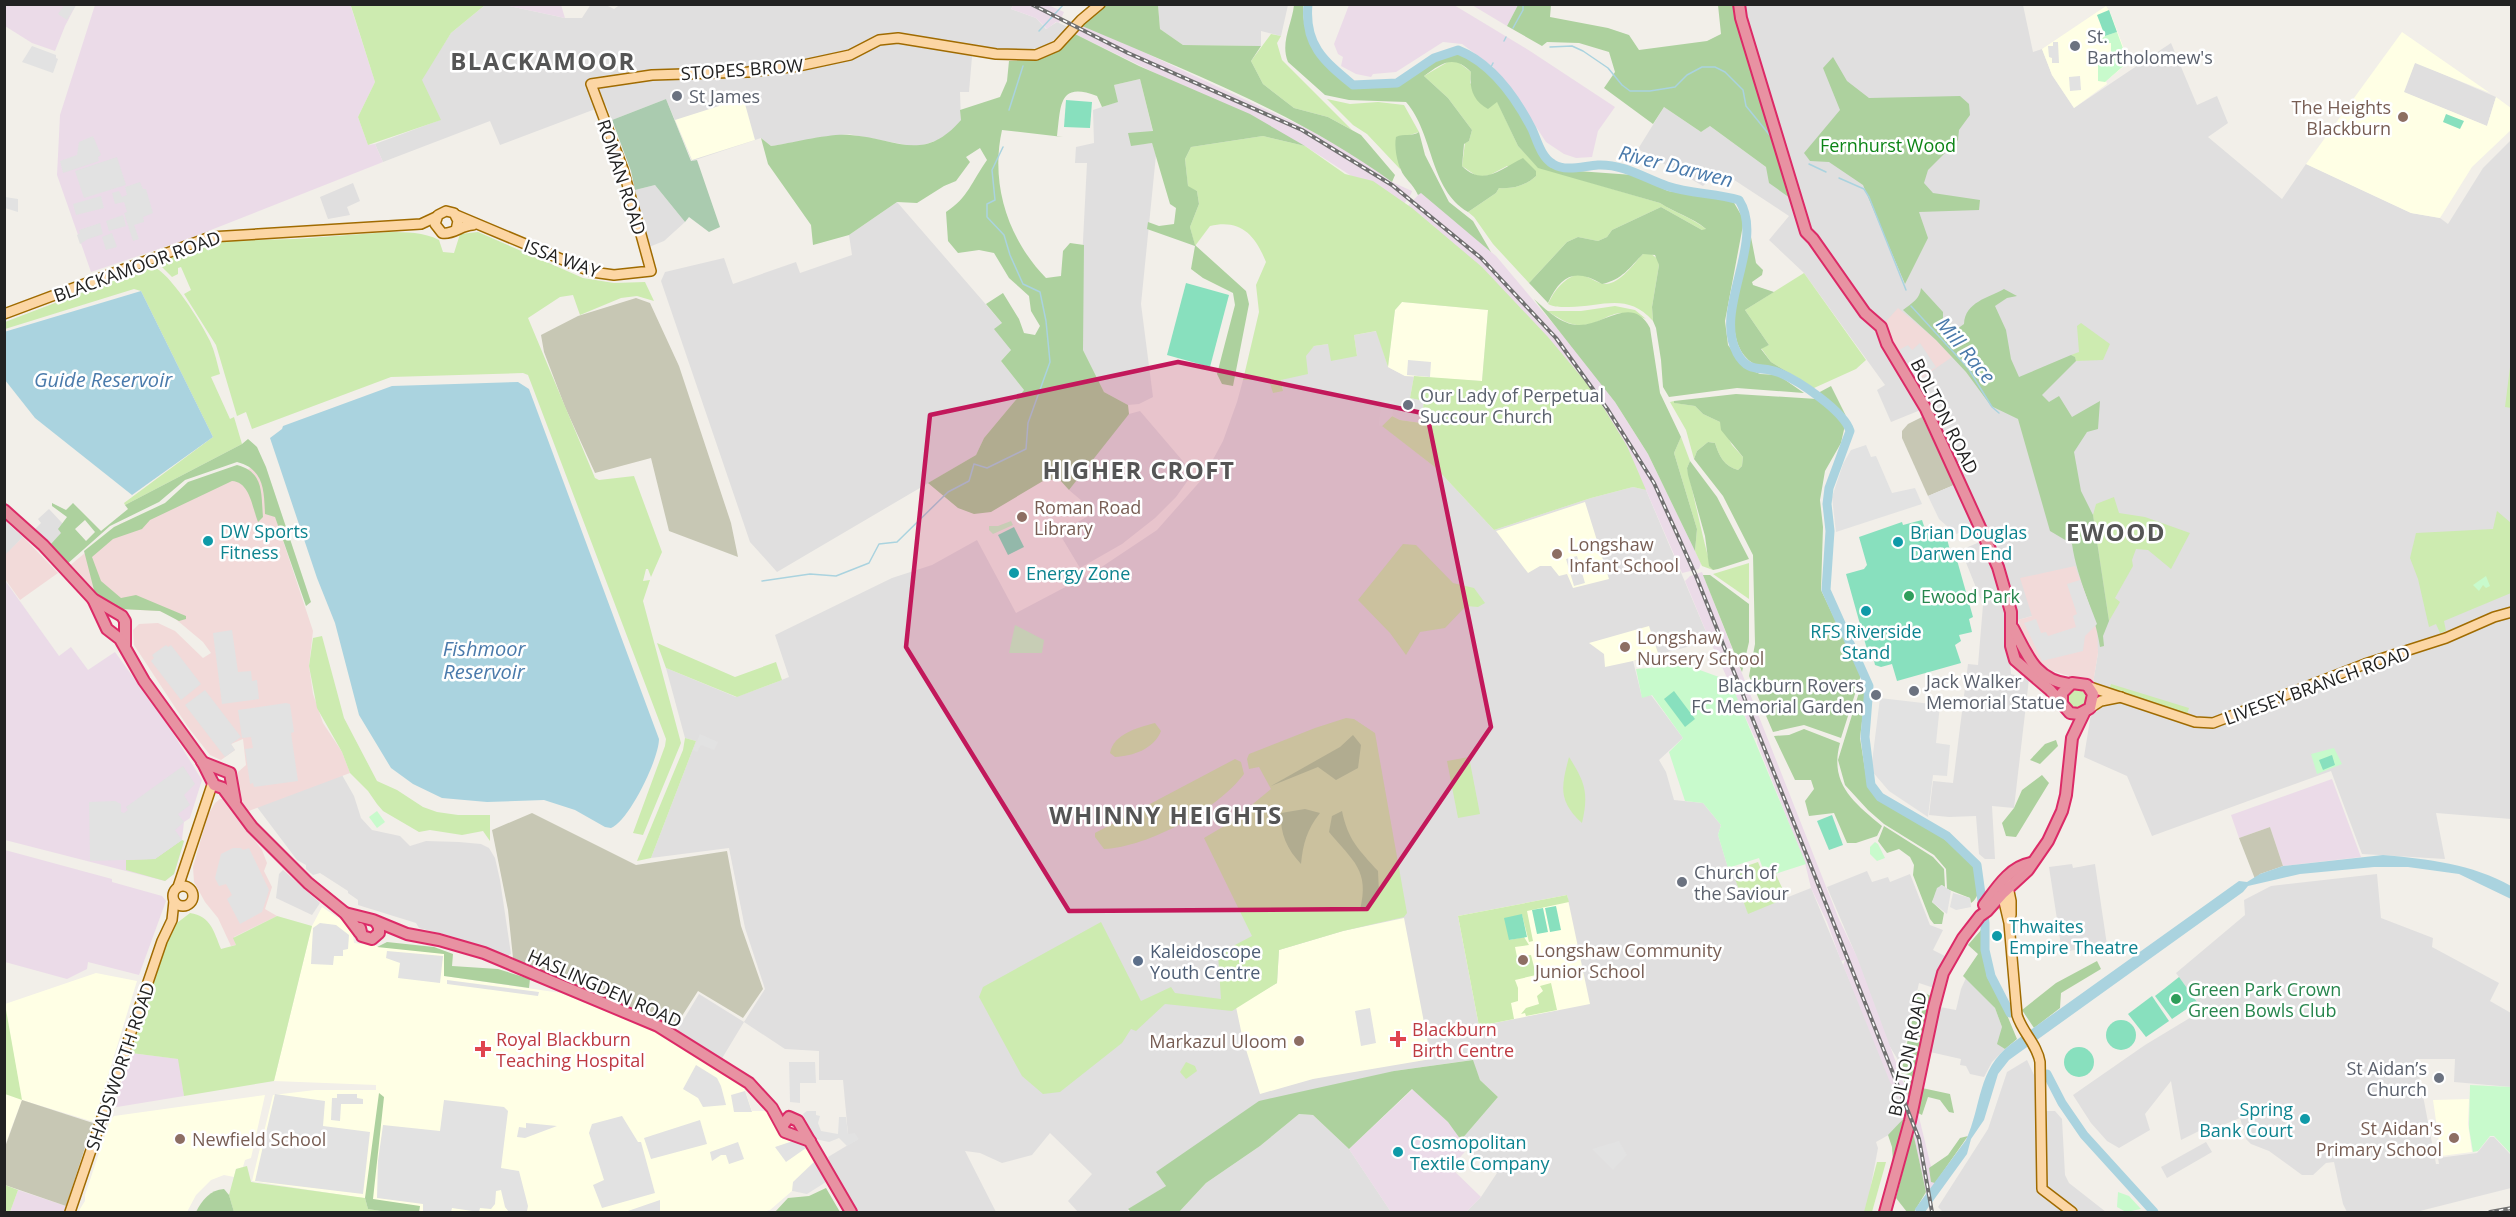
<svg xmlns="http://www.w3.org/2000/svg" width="2516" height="1217" font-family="'Open Sans',sans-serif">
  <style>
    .residential { fill: #e0dfdf }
    .commercial { fill: #f2dad9 }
    .industrial { fill: #ebdbe8 }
    .education { fill: #ffffe5 }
    .construction { fill: #c7c7b4 }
    .grass { fill: #cdebb0 }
    .forest { fill: #add19e; fill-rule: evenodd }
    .cemetery { fill: #aacbaf }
    .park { fill: #c8facc }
    .pitch { fill: #88e0be }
    .parking { fill: #e2e2e2 }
    .water { fill: #aad3df }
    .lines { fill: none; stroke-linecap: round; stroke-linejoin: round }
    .stream { stroke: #aad3df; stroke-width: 1.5 }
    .river { stroke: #aad3df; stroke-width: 9 }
    .major-casing { stroke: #a06b00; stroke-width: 12 }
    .highway-casing { stroke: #dc2a67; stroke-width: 14 }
    .major { stroke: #fcd6a4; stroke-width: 9 }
    .highway { stroke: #e892a2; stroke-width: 10 }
    .rail-casing { stroke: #707070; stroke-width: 4 }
    .rail { stroke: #fff; stroke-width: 1.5; stroke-dasharray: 4.5; stroke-linecap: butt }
    .marked { fill: #c2185b; fill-opacity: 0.2; stroke: #c2185b; stroke-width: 4.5; stroke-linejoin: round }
    .worship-dot { fill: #6b7280; stroke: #fff; stroke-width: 2 }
    .education-dot { fill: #8d6e63; stroke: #fff; stroke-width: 2 }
    .culture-dot { fill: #0f9aa8; stroke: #fff; stroke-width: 2 }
    .leisure-dot { fill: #2e9e5b; stroke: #fff; stroke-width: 2 }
    .service-dot { fill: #5c6f8a; stroke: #fff; stroke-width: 2 }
    .health-dot { fill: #e0444e; stroke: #fff; stroke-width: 2 }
    .labels { text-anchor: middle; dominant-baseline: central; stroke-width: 5; stroke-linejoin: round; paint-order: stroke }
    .worship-label { font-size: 18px; fill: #5b616d; stroke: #fff; text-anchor: start }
    .street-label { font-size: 18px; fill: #222; stroke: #fff }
    .education-label { font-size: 18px; fill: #785e54; stroke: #fff; text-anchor: start }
    .park-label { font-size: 18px; fill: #0c8416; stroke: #fff }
    .culture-label { font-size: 18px; fill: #0d838f; stroke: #fff; text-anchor: start }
    .leisure-label { font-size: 18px; fill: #27864d; stroke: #fff; text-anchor: start }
    .service-label { font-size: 18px; fill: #4e5e75; stroke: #fff; text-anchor: start }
    .health-label { font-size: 18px; fill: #be3a42; stroke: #fff; text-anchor: start }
    .water-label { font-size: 20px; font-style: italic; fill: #4a7aab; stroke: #fff }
    .district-label { font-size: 24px; font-weight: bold; letter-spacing: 1.5px; fill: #555; stroke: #fff }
  </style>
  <rect width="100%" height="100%" fill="#f2efe9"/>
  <g class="residential">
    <polygon points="591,4 606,5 614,9 621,4 1014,4 1011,9 1036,18 1046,29 1057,22 1070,28 1044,47 1012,52 973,45 969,92 960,92 961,120 947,137 917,147 848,134 771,146 761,138 692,161 666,99 612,120 606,105 500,145 490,121 383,162 375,144 440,120 421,80 451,33 485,5 505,5 565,18 582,18"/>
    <polygon points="1745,4 2023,5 2033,52 2042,49 2052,75 2074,108 2171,43 2197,105 2217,96 2228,123 2208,137 2282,199 2306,164 2411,213 2440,218 2448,224 2483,168 2511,140 2511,819 2436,813 2445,859 2362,854 2331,771 2152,836 2127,776 2084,757 2091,713 2098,692 2093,683 2098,653 2032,616 2018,620 1987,539 1928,407 1891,422 1877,390 1885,385 1804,273 1769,240 1789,216 1719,170 1703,186 1638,149 1664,107 1701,132 1710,126 1766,167 1790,198 1801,193 1747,24"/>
    <polygon points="1158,5 1294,5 1288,5 1281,36 1261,31 1261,46 1183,45 1160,29"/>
    <polygon points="2415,62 2496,97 2487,126 2403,92"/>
    <polygon points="1140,79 1153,132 1131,145 1152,143 1156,155 1141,304 1153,397 1139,404 1128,405 1104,392 1083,350 1082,260 1087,163 1075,163 1076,147 1094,143 1093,110 1117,102 1114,85"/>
    <polygon points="353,183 360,201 347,207 350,215 328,219 320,197"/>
    <polygon points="655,185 685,222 664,241 649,247 635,190"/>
    <polygon points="897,202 1002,323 1011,350 1001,361 1024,390 984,438 976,455 777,572 750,542 661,281 665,272 724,258 733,284 796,262 800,273 852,255 849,235"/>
    <polygon points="1377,331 1388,367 1405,376 1414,376 1410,398 1424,401 1421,423 1400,420 1392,416 1383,426 1436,468 1494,530 1591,498 1633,487 1646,490 1710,641 1633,661 1642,697 1651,695 1683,738 1659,760 1666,772 1674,800 1703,803 1721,825 1718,835 1728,868 1732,871 1748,913 1811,888 1906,1116 1892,1133 1876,1142 1878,1148 1866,1212 1466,1212 1481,1197 1497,1173 1479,1160 1461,1140 1498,1097 1480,1080 1472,1060 1394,1071 1157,1172 1166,1186 1129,1209 1127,1212 1078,1212 1068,1201 1092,1174 1050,1133 1032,1155 1002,1163 980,1153 965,1151 996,1212 855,1212 834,1176 828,1157 858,1139 848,1134 843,1080 819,1080 819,1051 785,1049 744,1022 721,1060 676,1032 699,994 744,1022 765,989 745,928 729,848 651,858 696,741 685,738 666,668 736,697 774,683 789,677 775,635 892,578 932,565 977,540 1016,613 1094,572 1157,530 1203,478 1223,441 1237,402 1243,380 1270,380 1283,390 1281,380 1314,346 1328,344 1357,356 1354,335"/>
    <polygon points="1140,411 1193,473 1176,497 1155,518 1122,544 1080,568 1059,533 1095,512 1069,490 1115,429 1129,414"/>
    <polygon points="49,509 63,524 62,533 50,545 34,530 41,523 38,519"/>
    <polygon points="4,520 23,537 5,556 4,556"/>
    <polygon points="1982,541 2006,607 2011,674 2029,679 2014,808 1992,806 1995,859 1985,859 1979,854 1976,816 1949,817 1929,815 1933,781 1953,783 1968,664 1978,665 1983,605 1961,550"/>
    <polygon points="342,775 354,796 361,818 372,830 400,836 410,846 426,841 459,842 481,844 489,848 495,858 500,880 511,954 506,957 454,937 419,928 416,923 358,905 358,900 348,893 348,891 320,873 313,875 306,869 306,865 297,860 257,807"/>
    <polygon points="2072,864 2073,868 2095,864 2107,945 2062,952 2049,867"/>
    <polygon points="283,870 320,903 312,915 276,898 279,874"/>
    <polygon points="1867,871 1872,882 1888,877 1890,882 1910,874 1930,925 1943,930 1933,950 1947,957 1934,988 1919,983 1902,1058 1898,1060 1889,1045 1855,953 1827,887"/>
    <polygon points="2377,874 2381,918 2433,938 2432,947 2499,983 2490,1001 2511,1013 2511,1087 2454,1082 2455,1059 2416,1059 2436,1164 2439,1164 2438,1158 2477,1153 2490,1137 2494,1137 2511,1155 2511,1188 2416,1212 2347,1212 2343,1204 2334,1162 2326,1163 2313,1175 2302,1175 2269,1151 2251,1144 2246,1139 2240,1118 2211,1130 2207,1127 2181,1140 2171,1081 2145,1114 2150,1130 2119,1148 2107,1141 2091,1123 2073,1095 2145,1045 2203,1010 2176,973 2245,915 2244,900 2271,886"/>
    <polygon points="1966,978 1995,1008 2002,1027 2005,1049 1992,1062 1984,1077 1970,1074 1966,1066 1960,1065 1961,1059 1930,1052 1940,1007 1956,1010 1961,989"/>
    <polygon points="2027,1060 2034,1075 2036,1111 2055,1111 2062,1119 2065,1175 2069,1183 2106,1212 1943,1212 1938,1207 1988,1129 2007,1072"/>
    <polygon points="1299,1114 1313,1115 1349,1149 1391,1212 1179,1212 1206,1183 1260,1146"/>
    <polygon points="2206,1142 2212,1152 2167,1178 2161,1167"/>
  </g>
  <g class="commercial">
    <polygon points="1898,308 1936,340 1952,357 1913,384 1881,327"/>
    <polygon points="258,465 313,631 309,666 313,694 323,723 342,752 350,773 246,812 241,804 237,788 238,772 246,765 243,739 231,744 235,750 221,760 210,755 188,727 134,645 133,630 139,624 158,623 175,631 203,658 211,653 203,642 172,616 159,611 121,609 100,599 68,567 120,524"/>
    <polygon points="23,537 58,573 20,600 5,579 4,556"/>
    <polygon points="2075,566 2097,624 2098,653 2093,683 2042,668 2026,644 2018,620 2032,616 2020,578"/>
    <polygon points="220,799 223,799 262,850 267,863 264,871 272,887 265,909 277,916 234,937 236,945 231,946 218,918 205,902 194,882 193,867 208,815 215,803"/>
  </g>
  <g class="industrial">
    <polygon points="1014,4 1048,5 1064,12 1059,23 1056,22 1047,29 1036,18 1011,9"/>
    <polygon points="4,5 76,5 65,26 55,51 32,43 5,26"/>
    <polygon points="95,5 355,5 351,7 375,82 358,117 368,145 375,144 383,162 188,239 91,272 57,175 60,115"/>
    <polygon points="505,5 561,5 565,18"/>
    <polygon points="1349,5 1454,5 1530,51 1615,107 1598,131 1592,157 1576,158 1564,154 1546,142 1525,110 1493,67 1462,44 1443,42 1396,72 1373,74 1371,77 1356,74 1341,66 1343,57 1338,54 1334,44"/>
    <polygon points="1472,5 1518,5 1507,26"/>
    <polygon points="1084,24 1308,129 1363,160 1392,182 1412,191 1411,194 1401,208 1305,146 1075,34"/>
    <polygon points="1421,192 1496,256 1587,364 1615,402 1648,454 1701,563 1699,569 1682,573 1646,490 1407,207"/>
    <polygon points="1702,572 1838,917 1857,957 1911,1103 1908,1115 1890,1082 1843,965 1845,960 1841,961 1827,922 1811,888 1805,863 1757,743 1757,738 1755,738 1710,641 1685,581 1690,576"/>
    <polygon points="4,579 59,656 71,647 88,670 115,652 169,727 202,780 190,818 184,822 182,840 184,841 174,874 165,881 5,840"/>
    <polygon points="2332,779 2361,857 2283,866 2270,827 2239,838 2231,815"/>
    <polygon points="5,850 112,879 112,882 162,896 166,901 139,975 88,962 87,969 67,979 5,962"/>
    <polygon points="131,1053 179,1059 184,1096 117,1107 114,1105"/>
    <polygon points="1413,1089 1448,1122 1468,1148 1451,1168 1481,1197 1466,1212 1391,1212 1349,1149"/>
    <polygon points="1918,1113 1935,1183 1926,1195 1913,1132"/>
    <polygon points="18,1190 66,1206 64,1212 10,1212"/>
  </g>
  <g class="education">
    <polygon points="2106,6 2110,12 2129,62 2106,81 2107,84 2074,108 2052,75 2042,49"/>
    <polygon points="2402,32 2490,93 2415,63 2404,92 2487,126 2496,97 2511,108 2511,130 2472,167 2440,218 2411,213 2306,164"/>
    <polygon points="723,99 741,99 741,104 745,104 755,140 692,160 675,120 719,106"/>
    <polygon points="1402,302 1488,310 1482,381 1405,376 1388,367 1395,310"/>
    <polygon points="1585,502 1609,579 1573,588 1567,574 1559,576 1551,566 1540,566 1528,573 1496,531"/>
    <polygon points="1649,626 1658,653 1633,661 1605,667 1604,654 1589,643"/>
    <polygon points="1567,895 1590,1004 1479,1026 1458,916"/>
    <polygon points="322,907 352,927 354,943 445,954 444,976 561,993 654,1031 743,1085 752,1111 767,1111 783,1134 797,1141 811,1154 826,1182 804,1193 792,1191 770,1210 763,1212 419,1212 420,1207 252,1181 273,1095 315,1090 376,1090 376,1085 274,1081 312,926"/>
    <polygon points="1404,918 1431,1059 1313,1079 1260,1094 1243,1040 1236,1007 1277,983 1279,950 1343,931"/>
    <polygon points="96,973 137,981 94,1122 22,1100 5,1145 5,1004"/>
    <polygon points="265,1095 251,1158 245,1160 243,1167 236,1169 234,1177 224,1175 211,1180 196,1195 187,1212 78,1212 85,1201 85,1195 110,1120 114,1116"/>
    <polygon points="2469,1099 2468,1124 2472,1152 2441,1156 2433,1100"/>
  </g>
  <g class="construction">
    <polygon points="636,298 650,303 679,366 731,523 738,557 669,531 651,458 595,473 565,407 544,352 541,335 578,316"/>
    <polygon points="1922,417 1954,485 1928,496 1902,438 1902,431 1908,424"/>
    <polygon points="532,813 636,865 727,851 741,926 763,989 743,1018 698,991 673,1030 513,958 508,910 492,830"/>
    <polygon points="2270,827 2283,866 2260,874 2255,879 2239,838"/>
    <polygon points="22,1100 93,1123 66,1206 5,1185 5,1147"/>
  </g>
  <g class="grass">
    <polygon points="355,4 485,5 451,33 422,80 441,120 368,145 358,117 375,82 351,6"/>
    <polygon points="1271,34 1281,36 1277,43 1282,60 1352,130 1328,117 1294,108 1263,84 1251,61"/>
    <path d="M1451 60 1458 62 1471 72 1470 83 1493 104 1497 101 1518 146 1538 167 1660 203C1675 213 1693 218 1707 230H1702L1661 207 1612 230 1607 237 1598 241 1578 237 1567 242 1529 283 1493 244 1474 217 1468 212 1496 193 1499 188C1513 189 1525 186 1536 176L1507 166 1490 175 1478 177 1462 166 1465 143 1469 141 1472 130 1448 98 1424 76Z"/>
    <polygon points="1327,99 1350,104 1378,102 1404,105 1419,132 1410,135 1400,169 1367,134 1353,125"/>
    <path d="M1263 136 1305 146 1345 174 1373 181 1412 208 1482 267 1548 337 1594 392 1627 446 1646 490 1633 487 1591 498 1494 530 1436 468 1382 426 1392 416 1400 420 1421 423 1424 401 1410 398 1414 376 1482 381 1488 310 1402 302 1395 310 1388 367 1376 331 1354 335 1357 356 1331 361 1328 344 1314 346 1306 356 1308 374 1281 380 1283 391 1273 393 1269 380H1243L1259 312 1256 285 1266 262C1255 235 1241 219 1210 226L1195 246 1190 227 1199 204 1197 191 1188 187 1185 159 1191 147Z"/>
    <path d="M389 232C406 232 424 232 439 240L443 252 454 253 460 234 478 232 583 278 614 283 645 282 654 301 637 296 621 298 580 315 573 295 560 297 528 318 595 478 599 480 634 476 662 552 651 577 648 569H646L643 581 650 580 643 601 681 743 643 835 633 833 665 746 666 739 528 375 523 373 391 377 252 429 246 412 237 416 216 345 184 294 191 290 181 267 178 268V274L172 277 156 261 211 241 295 239Z"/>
    <path d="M1650 253 1658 259 1659 265 1652 307 1653 321C1626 291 1601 308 1566 307 1559 307 1554 307 1548 304 1555 289 1563 280 1577 274 1586 275 1592 280 1600 283 1617 289 1633 264 1643 254Z"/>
    <path d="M152 266C170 272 202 324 210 341 215 352 217 363 220 374L211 377 230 419 234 417 242 444 125 505 124 503 213 437 141 291 134 289 5 329V322Z"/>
    <polygon points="1804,273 1866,360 1856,369 1814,388 1771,362 1761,348 1769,345 1745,310"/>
    <path d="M1615 306 1635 310 1646 319C1608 302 1607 327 1577 325 1566 324 1556 316 1547 311H1581Z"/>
    <polygon points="2081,323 2110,344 2103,360 2076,361 2075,357 2071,355 2079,352 2077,326"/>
    <polygon points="2511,359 2511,408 2505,407"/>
    <path d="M1674 401 1675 403 1695 406 1703 414 1720 422 1732 445 1743 457 1742 466 1738 470C1724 466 1719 456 1715 443L1708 442 1697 451 1694 459 1686 430 1670 402Z"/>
    <path d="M1681 437 1690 461 1687 468C1691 481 1708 565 1713 570L1702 566 1695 551 1697 529 1674 453Z"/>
    <polygon points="2114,497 2119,513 2145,517 2190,533 2171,569 2148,550 2136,549 2132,560 2133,566 2115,598 2120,602 2109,621 2093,515 2096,504"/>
    <polygon points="2497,511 2511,523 2511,593 2444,621 2446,631 2440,633 2436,624 2429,627 2418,579 2410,558 2416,533 2493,529"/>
    <polygon points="1403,544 1416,545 1453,583 1474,588 1485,603 1478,607 1466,606 1445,628 1420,632 1406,655 1390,633 1358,600"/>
    <polygon points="1749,563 1749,599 1713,574"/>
    <polygon points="322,636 344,718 377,781 397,790 423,807 437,812 458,815 490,815 490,841 483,831 462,835 430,830 419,832 383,811 377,804 368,791 350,773 342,752 317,708 309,666 313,638"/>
    <polygon points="657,643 735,677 776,662 782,680 737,697 666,668"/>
    <polygon points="2111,684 2189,708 2187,715 2109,691"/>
    <circle cx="2076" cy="699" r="10"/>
    <polygon points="1346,718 1354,719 1375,733 1407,913 1404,917 1343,931 1279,950 1277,983 1232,1011 1165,1004 1136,1031 1131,1029 1122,1043 1060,1092 1043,1094 1022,1076 979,997 983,987 1101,922 1141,1001 1171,987 1175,993 1221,999 1218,954 1252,936 1204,838 1231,822 1271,789 1259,767 1249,769 1247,759 1249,754 1315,728"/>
    <path d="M1155 723 1161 731C1154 749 1133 756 1115 757L1110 753C1113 734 1139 727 1155 723Z"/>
    <polygon points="685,738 696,741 651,858 637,861 683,750"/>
    <polygon points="1469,757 1480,814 1458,818 1447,761"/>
    <path d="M1569 757C1585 782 1589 793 1582 823 1558 801 1561 787 1569 757Z"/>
    <path d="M1235 759 1241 762 1244 774C1218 809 1148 847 1104 849L1095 837V833Z"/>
    <polygon points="182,840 184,841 174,874 165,881 126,870 126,860 155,859"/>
    <polygon points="1758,862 1765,879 1776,875 1787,898 1748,914 1732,871"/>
    <polygon points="1567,895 1569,902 1527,911 1533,941 1529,942 1522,915 1509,940 1524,937 1529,945 1515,947 1517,957 1531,955 1536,975 1515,980 1518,988 1518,1001 1511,1003 1514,1019 1479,1026 1458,916"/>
    <path d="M190 913C211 916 214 932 221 949L236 945 233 938 277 916 312 926 274 1081 184 1096 178 1059 131 1053 167 942 177 923Z"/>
    <polygon points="1551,983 1557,1010 1526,1016 1525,1013 1521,1014 1526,1008 1539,1004 1537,996 1543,991 1540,986"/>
    <polygon points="5,1004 22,1100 5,1094"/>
    <polygon points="1186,1062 1195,1066 1197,1071 1186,1079 1180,1072"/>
    <polygon points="1877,1162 1886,1162 1872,1212 1864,1212"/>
    <polygon points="247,1166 251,1182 365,1198 368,1209 388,1212 234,1212 229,1195 236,1169"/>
    <polygon points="5,1185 18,1190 10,1212 5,1212"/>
  </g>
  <g class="forest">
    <path d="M1107 5H1158L1160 29 1183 45 1261 46 1251 61 1263 84 1294 108 1328 117 1361 135 1395 175 1392 182C1299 114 1187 71 1082 26L1097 10Z"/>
    <path d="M1294 5 1303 6C1303 47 1322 62 1352 86 1364 86 1388 88 1398 84 1417 76 1437 49 1459 52 1475 55 1509 95 1518 110 1532 132 1537 161 1564 170L1633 175 1668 191 1733 201 1744 220 1725 321 1728 345 1744 367 1760 374 1778 375 1804 393 1737 388 1669 397 1663 387 1661 360 1656 328 1653 321 1652 307 1659 265 1655 255 1643 254C1630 267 1622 280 1602 284 1575 268 1561 275 1548 303L1529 283 1567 242 1578 237 1598 241 1607 237 1612 230 1661 207 1702 230 1706 229C1692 217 1675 213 1660 203L1538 168 1518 146 1497 102 1488 109C1473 101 1469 88 1471 72 1454 54 1441 63 1424 76L1448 98 1472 130 1469 141 1464 144 1462 166C1483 187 1501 169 1523 158L1536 171V176C1525 186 1513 189 1499 188L1496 193 1468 212C1429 189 1434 134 1406 102L1349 100 1325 95 1288 62C1280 43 1292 24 1294 5Z"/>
    <polygon points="1518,5 1551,5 1550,17 1608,28 1629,35 1639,50 1707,41 1721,34 1718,5 1733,5 1790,198 1769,183 1766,167 1710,126 1701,132 1664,107 1653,124 1604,88 1615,72 1609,52 1579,43 1547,42 1542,46 1507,26"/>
    <path d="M1075 34 1139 66 1250 114 1305 146 1263 136 1191 147 1185 159 1188 186 1197 191 1199 204 1190 227 1195 245 1246 291 1249 304 1233 386 1222 384 1217 374 1235 305 1233 293 1203 278 1191 269 1195 246 1147 229 1148 222 1159 226 1174 224 1176 208 1170 204 1152 143 1131 146 1128 133 1153 131 1140 79 1114 85 1118 102 1102 107 1097 96C1058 81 1061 106 1057 136L1063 137 1002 130C990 184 1008 239 1046 278L1061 276 1063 251 1070 243 1084 245 1083 350 1104 392 1128 405 1129 414 1069 490 1059 479 1043 481 991 512 974 514 958 508 928 483 976 455 984 438 1024 390 1001 361 1011 350 994 329 1002 323 986 304 1003 293 1019 319 1024 333 1035 335 1040 326 1031 311 1029 296 1009 278 994 253 979 250 958 253 948 241 946 212C968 198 972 181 987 160L980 148 966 157 970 162 956 181 944 186 917 203 897 202 849 235 813 245 811 225 768 164 761 138 771 146C793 143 829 133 850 135 896 138 923 164 961 120L960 110 1000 97 1007 81 1009 61C1044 59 1049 61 1075 34Z"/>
    <polygon points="1833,57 1847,81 1869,98 1960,96 1969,104 1970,115 1959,130 1958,140 1928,170 1924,183 1933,193 1980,200 1979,210 1919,212 1928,238 1905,284 1863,185 1829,162 1810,161 1804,153 1840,110 1823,68"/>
    <path d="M1419 132 1425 155 1449 202 1473 221 1491 252 1421 193 1418 195C1413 184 1404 178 1401 170 1397 162 1394 146 1396 137 1404 133 1412 137 1419 132Z"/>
    <path d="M1751 237 1756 263 1763 270 1762 275 1752 282 1753 285 1774 292 1745 310 1769 345 1761 349 1771 362 1814 388 1812 390C1802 384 1791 376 1780 371 1772 367 1762 369 1754 364 1716 341 1743 270 1751 237Z"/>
    <path d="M1921 288 1943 312V319L1957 329 1964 324C1965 302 1988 298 2004 289L2017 296 2007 298 1995 306 2006 330 2011 359 2019 377 2071 355 2075 357 2076 361 2042 395 2049 402 2059 396 2072 417 2100 401 2098 429 2087 432 2074 452 2081 491 2093 515 2109 621 2103 636 2104 646 2100 647C2095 611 2077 580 2072 544L2050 531 2018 419 1991 406 1966 372 1936 340 1903 310C1912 303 1920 299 1921 288Z"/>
    <path d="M1534 299C1545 309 1562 325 1578 325 1604 326 1632 294 1650 328L1660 393 1681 437 1674 453 1697 529 1695 551 1648 454 1615 402Z"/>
    <polygon points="1831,386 1846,416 1836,406 1818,393"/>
    <path d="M1736 394 1817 399 1831 409 1845 425 1841 443 1825 471 1820 500 1823 527 1821 590 1861 675 1841 738 1804 725 1773 732 1749 676 1755 644 1753 555 1723 496 1694 459 1697 451 1708 442 1715 443C1719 456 1724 466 1738 470L1742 466 1743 457 1721 430 1720 422 1703 414 1695 406 1674 403V401Z"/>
    <path d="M248 439 257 447 266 467 311 602 306 606 275 517 265 514C264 490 264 469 237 462L185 480 159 502 110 526 66 565 50 545 61 533 58 529 67 517 52 506V503L66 510 73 503 101 531 128 509 125 505 242 444ZM85 520 95 532 86 541 75 529Z"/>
    <polygon points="1690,461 1717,497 1749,559 1718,569 1713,570 1709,566 1705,536 1688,475 1687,468"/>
    <path d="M237 465C264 472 261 493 263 517L258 522C252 507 250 482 232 481L150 520 142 529 113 539 92 557 101 581 121 598 136 595 186 616V619L179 621 160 611 121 609 101 599 94 590 84 551 114 527 165 503 188 482Z"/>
    <polygon points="1703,575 1710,575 1749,604 1749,642 1742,672"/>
    <path d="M1861 686H1864L1866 688 1860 738 1867 782 1871 791 1878 798 1906 812 1939 835 1971 860C1980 871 1984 894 1971 903L1970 898 1947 889 1946 869 1934 855 1884 824 1868 810 1845 785 1838 760Z"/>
    <path d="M1804 729 1840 743C1829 783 1853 802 1882 826L1877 836 1856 843H1847L1834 813 1809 816 1805 801 1814 789 1811 780H1795L1774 736 1789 735Z"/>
    <polygon points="1353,735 1361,745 1358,768 1336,780 1318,767 1271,786 1340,747"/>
    <polygon points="2056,740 2058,746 2040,764 2030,760 2045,744"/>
    <polygon points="2042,775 2049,783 2016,837 2006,836 2002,823 2014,808 2022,790"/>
    <path d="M1305 809 1320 813C1307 829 1303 844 1301 864 1287 849 1280 834 1281 813Z"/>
    <path d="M1342 811C1348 840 1359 850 1378 871L1379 893 1369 908 1360 910C1370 870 1353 861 1329 832L1332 816Z"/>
    <polygon points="1884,826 1933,857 1944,869 1945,887 1941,885 1932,902 1944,913 1942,924 1934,924 1930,919 1913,875 1914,865 1910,857 1899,849 1887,853 1878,841"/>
    <polygon points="1981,930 1987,977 2002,1003 2017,1039 2005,1049 1997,1044 2002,1027 1995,1008 1963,976 1978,954 1968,945"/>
    <polygon points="387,942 434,947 453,954 452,966 498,969 530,979 529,988 444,976 444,954 377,947"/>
    <polygon points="2097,961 2101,969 2061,993 2060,1008 2034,1028 2022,1010 2056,983"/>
    <polygon points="1918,990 1931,996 1911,1103 1901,1072"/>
    <polygon points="1473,1060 1480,1080 1498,1097 1461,1140 1448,1122 1412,1089 1349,1149 1313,1115 1299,1114 1260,1146 1206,1183 1179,1212 1131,1212 1128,1209 1166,1186 1156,1172 1259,1101 1394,1071"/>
    <polygon points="1922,1088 1950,1094 1954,1113 1949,1112 1940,1100 1928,1097 1922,1115 1916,1112"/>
    <polygon points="379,1093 384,1097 373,1199 420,1206 419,1212 387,1212 368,1209 365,1198"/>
    <polygon points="1906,1116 1895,1162 1893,1162 1892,1147 1888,1135"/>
    <polygon points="1913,1132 1926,1192 1914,1212 1907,1212 1896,1198"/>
    <polygon points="1968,1136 1935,1183 1931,1182 1929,1168 1948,1155 1960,1138"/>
    <polygon points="826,1188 840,1212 775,1212 788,1198 809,1196"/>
    <path d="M224 1189 229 1195 234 1212H196C202 1200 210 1190 224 1189Z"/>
  </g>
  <polygon class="cemetery" points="666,99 691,161 697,160 720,227 709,232 689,217 685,222 655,185 635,190 631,171 612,120"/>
  <g class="park">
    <polygon points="2117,32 2128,62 2105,82 2098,81 2098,59 2111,59 2111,43 2097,43 2105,36"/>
    <polygon points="1011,521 1013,525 993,534 989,530 989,526 998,526"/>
    <polygon points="2486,576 2490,586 2486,588 2483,585 2479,591 2473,585"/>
    <polygon points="1015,625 1044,640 1042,653 1009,653"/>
    <polygon points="1686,665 1730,681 1806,864 1766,877 1759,858 1728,868 1718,835 1721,825 1703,803 1685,801 1669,752 1683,738 1652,695 1642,698 1636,669"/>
    <polygon points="2334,748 2342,764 2317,774 2311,754"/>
    <polygon points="377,811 385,822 377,828 369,817"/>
    <polygon points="1875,842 1878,844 1885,858 1877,861 1870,854 1870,847"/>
    <polygon points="2470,1085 2511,1087 2511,1154 2494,1136 2490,1136 2478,1151 2473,1152 2469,1128"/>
    <polygon points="2118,1192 2129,1196 2141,1209 2126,1212 2117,1207"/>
  </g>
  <g class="pitch">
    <polygon points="2109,10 2117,32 2105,36 2097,15"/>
    <polygon points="1066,100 1092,102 1090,128 1064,127"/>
    <polygon points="2446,114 2464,121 2460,129 2443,122"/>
    <polygon points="1186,283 1229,295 1210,367 1167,355"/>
    <polygon points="1922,520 1924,526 1939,541 1947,539 1951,554 1955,553 1973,617 1969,619 1972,632 1959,635 1961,641 1955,645 1961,663 1897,681 1892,664 1881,667 1875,665 1873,656 1868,653 1846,574 1864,569 1867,565 1859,537 1902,522 1903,525"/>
    <polygon points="1014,527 1024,547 1008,555 998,535"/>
    <polygon points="1674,691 1695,719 1685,727 1664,699"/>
    <polygon points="2332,755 2335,765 2323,770 2319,760"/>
    <polygon points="1832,815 1843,845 1829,850 1817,821"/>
    <polygon points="1556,906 1561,930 1550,932 1545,908"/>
    <polygon points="1543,908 1548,932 1537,934 1532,910"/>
    <polygon points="1522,914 1527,937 1509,940 1504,918"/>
    <polygon points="2179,977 2197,1002 2172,1019 2155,996"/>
    <polygon points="2152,996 2169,1021 2146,1037 2128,1014"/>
    <circle cx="2121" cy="1035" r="15"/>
    <circle cx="2079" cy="1062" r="15"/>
  </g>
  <g class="parking">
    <polygon points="65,4 76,5 67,20 58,14"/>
    <polygon points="2053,42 2058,42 2059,63 2052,63 2052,58 2049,57 2048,46 2053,46"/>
    <polygon points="32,46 56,55 56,58 58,59 53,73 22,62"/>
    <polygon points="2080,76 2081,90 2070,91 2069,77"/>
    <polygon points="93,136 101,155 98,157 99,161 63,173 60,161 77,155 79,142"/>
    <polygon points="117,157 126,185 84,198 75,171"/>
    <polygon points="140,182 143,189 146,189 153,213 143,217 144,222 134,225 139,239 133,241 124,213 127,212 124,202 115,204 112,193 119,191 122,197 127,195 125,187"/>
    <polygon points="101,196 104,208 76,215 73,204"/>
    <polygon points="5,197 18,199 18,212 5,208"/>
    <polygon points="123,215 126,226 109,231 106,221"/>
    <polygon points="100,223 103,234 88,239 80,244 77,235 80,233 79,230"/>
    <polygon points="112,233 117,247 106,250 102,237"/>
    <polygon points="1920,343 1936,367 1915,380 1897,351 1908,345 1912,350"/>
    <polygon points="1408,360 1431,362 1430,377 1407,375"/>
    <polygon points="1382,400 1394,401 1392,416 1382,426 1379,425"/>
    <polygon points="1866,445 1871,457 1876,456 1892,493 1915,488 1922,504 1836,532 1832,497 1843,464 1851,450"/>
    <polygon points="1954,485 1973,528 1956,534 1939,519 1928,496"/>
    <polygon points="1577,556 1585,583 1574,586 1566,559"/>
    <polygon points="2080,580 2097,624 2085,636 2083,651 2042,661 2024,623 2036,619 2041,633 2046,632 2048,636 2076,627 2073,616 2077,614 2067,584"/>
    <polygon points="232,630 238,672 251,671 252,681 257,680 259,699 222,704 213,633"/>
    <polygon points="166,645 168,647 171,645 201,684 181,700 151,661 154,658 152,655"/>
    <polygon points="205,690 241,737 231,744 235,750 225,757 185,705"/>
    <polygon points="1880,698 1940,705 1936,743 1950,745 1947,776 1933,775 1928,817 1889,791 1871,770"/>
    <polygon points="286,703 290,704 294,732 291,733 298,781 254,787 253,783 250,784 245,749 253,748 251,737 242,738 238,710"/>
    <polygon points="700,734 718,742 714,750 701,745 697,752 693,750"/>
    <polygon points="183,766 195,784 184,795 190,805 178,814 184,822 175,830 182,840 155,859 90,861 89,802 115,801 121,804 121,812 124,813 128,810 126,807"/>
    <polygon points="233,848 241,848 243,850 249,848 269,890 262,912 240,924 227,899 232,895 226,884 219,886 215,878 221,854"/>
    <polygon points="1942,885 1951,891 1947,914 1932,902 1937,888"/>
    <polygon points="1953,893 1970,898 1971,907 1956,910 1950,907"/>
    <polygon points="320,923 336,925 349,935 348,949 343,950 343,956 334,956 333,965 311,964 313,928"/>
    <polygon points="387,951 443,956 440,983 398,978 400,963 386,958"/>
    <polygon points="447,980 539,992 538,996 447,984"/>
    <polygon points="1370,1008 1376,1043 1361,1046 1355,1011"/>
    <polygon points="789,1062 815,1062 816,1083 800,1083 800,1103 790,1102"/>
    <polygon points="696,1065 717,1078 721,1086 726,1105 703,1107 698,1098 683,1089"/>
    <polygon points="745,1091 752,1112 734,1112 731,1095"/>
    <polygon points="275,1094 325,1101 323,1126 370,1132 363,1194 255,1181"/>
    <polygon points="337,1094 357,1094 357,1098 363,1099 363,1104 341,1104 340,1121 331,1120 332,1098 337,1098"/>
    <polygon points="444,1100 504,1107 508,1111 501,1168 519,1171 528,1206 527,1211 509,1212 505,1207 501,1190 496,1191 495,1204 491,1209 480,1208 479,1212 452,1208 451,1212 423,1212 423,1204 377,1198 378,1161 383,1125 440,1131"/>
    <polygon points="807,1111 816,1111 816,1115 820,1116 818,1123 821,1131 838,1134 839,1117 846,1117 848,1134 855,1133 859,1139 847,1146 839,1138 829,1142 815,1139 803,1114"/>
    <polygon points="622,1116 638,1142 641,1142 655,1193 602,1208 593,1185 604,1180 589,1133 592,1124"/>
    <polygon points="700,1120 707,1144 651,1159 644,1138"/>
    <polygon points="526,1123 557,1126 525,1138 517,1137 519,1127 526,1128"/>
    <polygon points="793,1141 799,1142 806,1148 786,1162 775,1147"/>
    <polygon points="1619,1141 1627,1155 1613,1170 1592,1149"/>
    <polygon points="738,1142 744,1159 729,1164 726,1155 721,1155 712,1161 710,1152"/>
    <polygon points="814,1162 826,1182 807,1194 792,1191 793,1182"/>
    <polygon points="660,1200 660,1212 625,1212"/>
  </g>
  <g class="water">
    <polygon points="141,291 213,437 132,495 35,418 5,380 4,332"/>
    <path d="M518 382 529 389 659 739C659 759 629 821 611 828L605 827 575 810 544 800 487 802 442 798 413 784 391 768 359 715 335 623 317 578 270 438 282 429 283 426 392 386Z"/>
    <path d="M2383 855C2428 859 2472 864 2511 886V899L2459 874 2408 867H2374L2300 874 2248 886 2243 892 2009 1060 1998 1074 1984 1120 1971 1139 1967 1154 1925 1212H1916L1915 1209 1966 1140C1982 1105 1977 1070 2011 1044L2239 881 2247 882 2260 874 2283 866Z"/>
  </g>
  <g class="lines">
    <g class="stream">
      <polyline points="1513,28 1523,10 1523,4"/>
      <polyline points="1039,31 1064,4"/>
      <polyline points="1504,41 1506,37"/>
      <polyline points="1550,47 1572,46 1583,51 1608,68 1622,85 1630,91 1650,91 1675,87 1687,75 1702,67 1715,67 1725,72 1743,90 1746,106 1772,138"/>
      <polyline points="1489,71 1493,63"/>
      <polyline points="1009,110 1023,66"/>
      <polyline points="1809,164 1826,172"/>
      <polyline points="1839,178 1864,189 1869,197 1906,290"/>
      <polyline points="1911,306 1968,368 1992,407 1999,413"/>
      <polyline points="762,581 810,574 836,576 869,563 879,544 897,542 948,492 969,481 974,464 987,468 1026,449 1028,423 1050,362 1046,321 1040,292 1023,284 1010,255 1004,235 987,217 987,204 995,200 992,170 1003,147"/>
    </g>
    <g class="river">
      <path d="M1308 4C1304 45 1324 61 1353 85L1397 83 1434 58 1458 50C1491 63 1516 98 1532 129 1537 140 1541 157 1553 164 1566 172 1583 166 1598 165 1624 164 1644 178 1667 186 1691 194 1716 193 1739 200 1766 242 1713 309 1737 353 1749 375 1762 365 1780 373 1799 381 1844 411 1850 431L1829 488 1827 504 1830 531 1826 590 1869 686 1865 737 1871 785 1880 797 1947 836 1977 865 1985 923V950L1991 976 2010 1013"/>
      <polyline points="2047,1074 2062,1103 2084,1135 2154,1212"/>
    </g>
    <defs>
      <g id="major">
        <polyline points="456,215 592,272 614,275 651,271 623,169 591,84 652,75 748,72 799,66 850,55 879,40 898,38 996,54 1036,55 1057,46 1081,20 1100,4"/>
        <path d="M456 230 458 221 454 213 446 211 438 215 435 224 442 233C453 235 462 225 473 225"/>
        <polyline points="4,314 210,237 421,224 436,217"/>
        <polyline points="2087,686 2195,722 2213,723 2365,664 2446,638 2494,617 2512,612"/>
        <polyline points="2090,708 2101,701 2121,697"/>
        <polyline points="2007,882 2011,901 2011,915"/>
        <circle cx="183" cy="896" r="10"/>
        <polyline points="178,887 213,782"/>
        <path d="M2001 889 2009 923 2017 1015C2022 1032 2037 1044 2040 1062L2042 1189 2072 1212"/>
        <polyline points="70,1212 162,941 172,920 174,901"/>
      </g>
      <g id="highway">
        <polyline points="1739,4 1741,18 1806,232 1813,239 1865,313 1881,327 1887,344 1926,409 1998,567 2011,612 2011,646 2015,660 2050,690 2070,713 2079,714 2090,708 2093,694 2087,685 2072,683 2062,693 2062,703"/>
        <polyline points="4,510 43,545 93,599 122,616 125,621 125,646"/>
        <polyline points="93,599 107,629 120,639 144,681 202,761 214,785 223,788 252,827 308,883 345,913 360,933"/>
        <path d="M2013 628C2027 654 2035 680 2069 684"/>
        <polyline points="202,762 230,773 235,801"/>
        <path d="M1984 905C1996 889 2009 867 2031 863"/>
        <polyline points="345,913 373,920 407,934 439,940 484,953 658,1026 749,1083 772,1108 785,1132 810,1141"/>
        <polyline points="360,928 362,936 372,939 379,933 379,927 376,922"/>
        <polyline points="783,1125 789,1117 798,1121 851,1212"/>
        <polyline points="1885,1212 1910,1121 1934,1007 1943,973 1963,938 1980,916 1987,911 2003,893 2028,870 2048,841 2062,811 2066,795 2072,738 2084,713"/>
      </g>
    </defs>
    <use href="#major" class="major-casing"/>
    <use href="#highway" class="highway-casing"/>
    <use href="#major" class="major"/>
    <use href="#highway" class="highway"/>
    <defs>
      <g id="rail">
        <polyline points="1031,4 1128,53 1302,130 1392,185 1481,258 1556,338 1608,410 1654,483 1696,576 1919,1139 1932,1212"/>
        <polyline points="2490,1212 2512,1208"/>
      </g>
    </defs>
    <use href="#rail" class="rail-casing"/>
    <use href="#rail" class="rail"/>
  </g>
  <path class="marked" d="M1178 362 1427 414 1491 727 1367 909 1069 911 906 647 930 415Z"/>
  <g class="worship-dot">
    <circle cx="2075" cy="46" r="6"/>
    <circle cx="677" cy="96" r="6"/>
    <circle cx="1408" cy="405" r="6"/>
    <circle cx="1914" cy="691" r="6"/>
    <circle cx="1876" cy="695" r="6"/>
    <circle cx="1682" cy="882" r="6"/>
    <circle cx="2439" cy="1078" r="6"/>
  </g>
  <g class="education-dot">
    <circle cx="2403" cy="117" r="6"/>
    <circle cx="1022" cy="517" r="6"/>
    <circle cx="1557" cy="554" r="6"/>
    <circle cx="1625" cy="647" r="6"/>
    <circle cx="1523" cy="960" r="6"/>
    <circle cx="1299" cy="1041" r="6"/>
    <circle cx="2454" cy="1138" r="6"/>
    <circle cx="180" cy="1139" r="6"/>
  </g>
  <g class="culture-dot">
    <circle cx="208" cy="541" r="6"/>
    <circle cx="1898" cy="542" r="6"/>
    <circle cx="1014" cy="573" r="6"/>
    <circle cx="1866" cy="611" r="6"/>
    <circle cx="1997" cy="936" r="6"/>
    <circle cx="2305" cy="1119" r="6"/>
    <circle cx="1398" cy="1152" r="6"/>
  </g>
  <g class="leisure-dot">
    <circle cx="1909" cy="596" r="6"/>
    <circle cx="2176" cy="999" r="6"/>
  </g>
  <circle class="service-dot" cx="1138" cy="961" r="6"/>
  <g class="health-dot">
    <path d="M1395 1030h6v6h6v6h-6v6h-6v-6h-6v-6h6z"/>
    <path d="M480 1040h6v6h6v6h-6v6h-6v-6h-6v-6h6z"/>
  </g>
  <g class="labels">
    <g class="worship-label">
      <text x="2087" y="36">St.<tspan x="2087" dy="21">Bartholomew's</tspan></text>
      <text x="689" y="96">St James</text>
      <text x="1420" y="395">Our Lady of Perpetual<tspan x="1420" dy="21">Succour Church</tspan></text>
      <text x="1926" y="681">Jack Walker<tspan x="1926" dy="21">Memorial Statue</tspan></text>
      <text x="1864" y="685" text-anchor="end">Blackburn Rovers<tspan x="1864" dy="21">FC Memorial Garden</tspan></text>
      <text x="1694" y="872">Church of<tspan x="1694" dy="21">the Saviour</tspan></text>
      <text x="2427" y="1068" text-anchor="end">St Aidan’s<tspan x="2427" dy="21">Church</tspan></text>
    </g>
    <g class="street-label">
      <text transform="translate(742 69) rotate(-4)">STOPES BROW</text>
      <text transform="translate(622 177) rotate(72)">ROMAN ROAD</text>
      <text transform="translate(562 258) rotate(20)">ISSA WAY</text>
      <text transform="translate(137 266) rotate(-20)">BLACKAMOOR ROAD</text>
      <text transform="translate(1945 416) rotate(63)">BOLTON ROAD</text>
      <text transform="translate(2317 685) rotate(-20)">LIVESEY BRANCH ROAD</text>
      <text transform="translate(605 988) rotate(24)">HASLINGDEN ROAD</text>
      <text transform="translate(1907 1054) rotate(-78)">BOLTON ROAD</text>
      <text transform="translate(120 1066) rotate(-71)">SHADSWORTH ROAD</text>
    </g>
    <g class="education-label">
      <text x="2391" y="107" text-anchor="end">The Heights<tspan x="2391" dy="21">Blackburn</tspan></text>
      <text x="1034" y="507">Roman Road<tspan x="1034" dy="21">Library</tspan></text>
      <text x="1569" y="544">Longshaw<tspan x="1569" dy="21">Infant School</tspan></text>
      <text x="1637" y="637">Longshaw<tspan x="1637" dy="21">Nursery School</tspan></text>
      <text x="1535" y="950">Longshaw Community<tspan x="1535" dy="21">Junior School</tspan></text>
      <text x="1287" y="1041" text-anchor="end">Markazul Uloom</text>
      <text x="2442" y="1128" text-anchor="end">St Aidan's<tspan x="2442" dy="21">Primary School</tspan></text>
      <text x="192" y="1139">Newfield School</text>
    </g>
    <g class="park-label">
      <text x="1888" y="145">Fernhurst Wood</text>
    </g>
    <g class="culture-label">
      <text x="220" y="531">DW Sports<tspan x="220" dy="21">Fitness</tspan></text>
      <text x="1910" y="532">Brian Douglas<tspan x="1910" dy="21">Darwen End</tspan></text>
      <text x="1026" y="573">Energy Zone</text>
      <text x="1866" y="631" text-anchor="middle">RFS Riverside<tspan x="1866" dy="21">Stand</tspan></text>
      <text x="2009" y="926">Thwaites<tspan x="2009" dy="21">Empire Theatre</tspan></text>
      <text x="2293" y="1109" text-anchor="end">Spring<tspan x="2293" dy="21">Bank Court</tspan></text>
      <text x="1410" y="1142">Cosmopolitan<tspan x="1410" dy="21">Textile Company</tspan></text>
    </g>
    <g class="leisure-label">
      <text x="1921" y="596">Ewood Park</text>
      <text x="2188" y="989">Green Park Crown<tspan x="2188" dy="21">Green Bowls Club</tspan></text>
    </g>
    <g class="service-label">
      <text x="1150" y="951">Kaleidoscope<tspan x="1150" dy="21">Youth Centre</tspan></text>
    </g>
    <g class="health-label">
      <text x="1412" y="1029">Blackburn<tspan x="1412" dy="21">Birth Centre</tspan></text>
      <text x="496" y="1039">Royal Blackburn<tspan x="496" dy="21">Teaching Hospital</tspan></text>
    </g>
    <g class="water-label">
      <text transform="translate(1676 166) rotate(14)">River Darwen</text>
      <text transform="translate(1966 350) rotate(50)">Mill Race</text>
      <text x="103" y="379">Guide Reservoir</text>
      <text x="484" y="648">Fishmoor<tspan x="484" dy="23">Reservoir</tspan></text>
    </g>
    <g class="district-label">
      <text x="543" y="60">BLACKAMOOR</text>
      <text x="1139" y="469">HIGHER CROFT</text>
      <text x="2116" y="531">EWOOD</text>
      <text x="1166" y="814">WHINNY HEIGHTS</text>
    </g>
  </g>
  <rect width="2516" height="1217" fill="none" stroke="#222222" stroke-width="12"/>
</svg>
